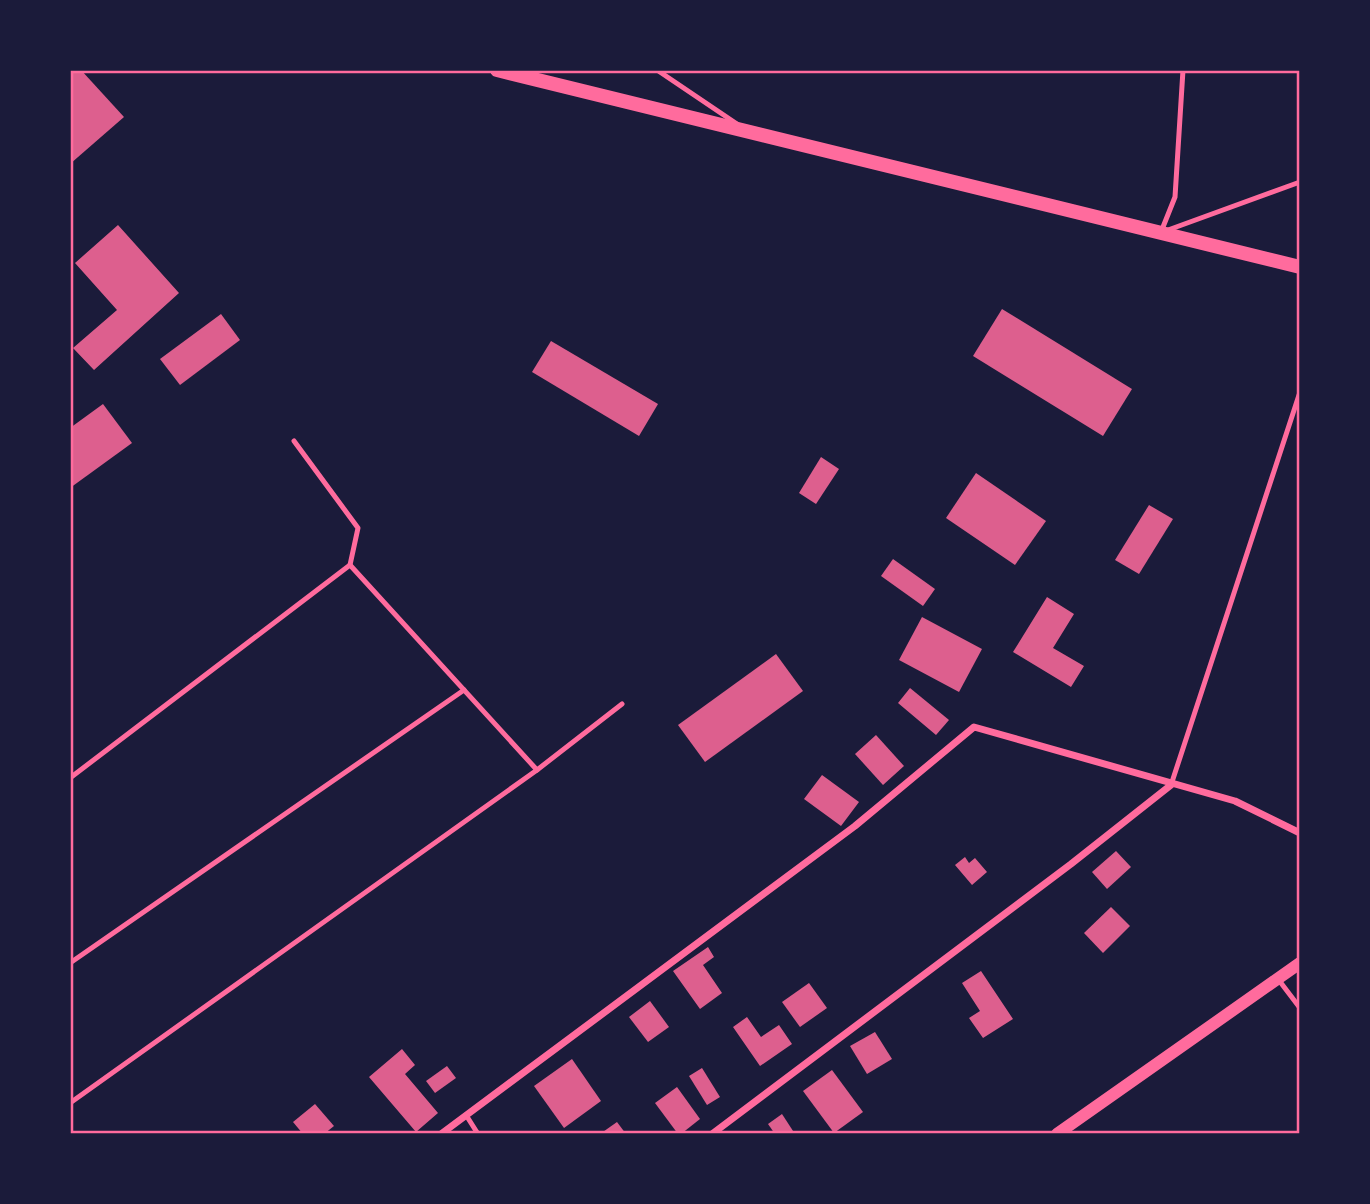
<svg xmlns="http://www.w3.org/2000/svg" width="1370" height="1204" font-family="'DejaVu Sans',sans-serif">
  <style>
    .building { fill: #dd5f8e }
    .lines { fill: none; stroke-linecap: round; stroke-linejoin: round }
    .service { stroke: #ff6b9d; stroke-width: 5 }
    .minor { stroke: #ff6b9d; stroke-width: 7 }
    .tertiary { stroke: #ff6b9d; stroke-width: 12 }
    .secondary { stroke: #ff6b9d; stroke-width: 14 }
    .neatline { fill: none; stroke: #ff6b9d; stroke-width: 2.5 }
  </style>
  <rect width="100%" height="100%" fill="#1b1b3a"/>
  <g class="building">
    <polygon points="81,70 124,117 70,164 70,71"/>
    <polygon points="118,225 179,293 94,370 73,348 117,310 75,263"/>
    <polygon points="1002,309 1132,389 1103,436 973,356"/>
    <polygon points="221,314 240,340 180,385 160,359"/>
    <polygon points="551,341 658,404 639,436 532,372"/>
    <polygon points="103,404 132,443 70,488 70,428"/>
    <polygon points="821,457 839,469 816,504 799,493"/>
    <polygon points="976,473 1046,521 1015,565 946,518"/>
    <polygon points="1149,505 1173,519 1139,574 1115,560"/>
    <polygon points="893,559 935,589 923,606 881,576"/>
    <polygon points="1047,597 1074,614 1053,648 1084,666 1071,687 1013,652"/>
    <polygon points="922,617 982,649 959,692 899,660"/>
    <polygon points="776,654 803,691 705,762 678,725"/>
    <polygon points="910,688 949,720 936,735 898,703"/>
    <polygon points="876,735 904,766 883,785 855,754"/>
    <polygon points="822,775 859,802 841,826 804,799"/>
    <polygon points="1116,851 1131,867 1107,889 1092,872"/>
    <polygon points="965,857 969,863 975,858 987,872 972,885 955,865"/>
    <polygon points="1111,907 1130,926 1103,953 1084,933"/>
    <polygon points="708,947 714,957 703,965 722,993 700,1009 673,971"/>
    <polygon points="981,971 1013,1019 983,1038 969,1018 980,1011 962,983"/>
    <polygon points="809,983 827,1008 800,1027 782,1002"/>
    <polygon points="650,1001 669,1027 648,1042 629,1017"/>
    <polygon points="747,1017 761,1037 779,1025 792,1044 760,1066 733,1027"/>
    <polygon points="875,1032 892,1059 867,1074 850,1046"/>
    <polygon points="402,1049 415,1065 405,1074 438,1113 416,1132 369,1077"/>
    <polygon points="572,1059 601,1101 564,1128 534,1086"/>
    <polygon points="447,1066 456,1078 435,1093 426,1081"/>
    <polygon points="702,1068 720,1097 707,1105 689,1076"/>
    <polygon points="832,1070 863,1112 834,1133 803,1091"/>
    <polygon points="677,1087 700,1119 681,1134 678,1134 655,1103"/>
    <polygon points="315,1104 334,1126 324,1134 303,1134 293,1122"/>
    <polygon points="782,1114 795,1134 775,1134 768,1124"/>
    <polygon points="617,1122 626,1134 600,1134"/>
  </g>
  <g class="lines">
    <g class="service">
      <polyline points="657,70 737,124"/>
      <polyline points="1168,230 1300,182"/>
      <polyline points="1161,232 1175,197 1183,70"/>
      <polyline points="294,441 358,528 350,565"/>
      <polyline points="537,770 622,704"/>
      <polyline points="70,778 350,565 537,770 70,1103"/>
      <polyline points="1171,785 1300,392"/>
      <polyline points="70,963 464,690"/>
      <polyline points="1278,979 1300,1008"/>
      <polyline points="466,1115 478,1134"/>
    </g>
    <g class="minor">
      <polyline points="441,1134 855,826 974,727 1235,801 1300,833"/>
      <polyline points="712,1134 1071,864 1171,785"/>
    </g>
    <polyline class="tertiary" points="1057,1134 1300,963"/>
    <polyline class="secondary" points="497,70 1300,267"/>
  </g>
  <rect width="1370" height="1204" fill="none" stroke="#1b1b3a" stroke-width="144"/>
  <rect x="72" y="72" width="1226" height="1060" class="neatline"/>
</svg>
